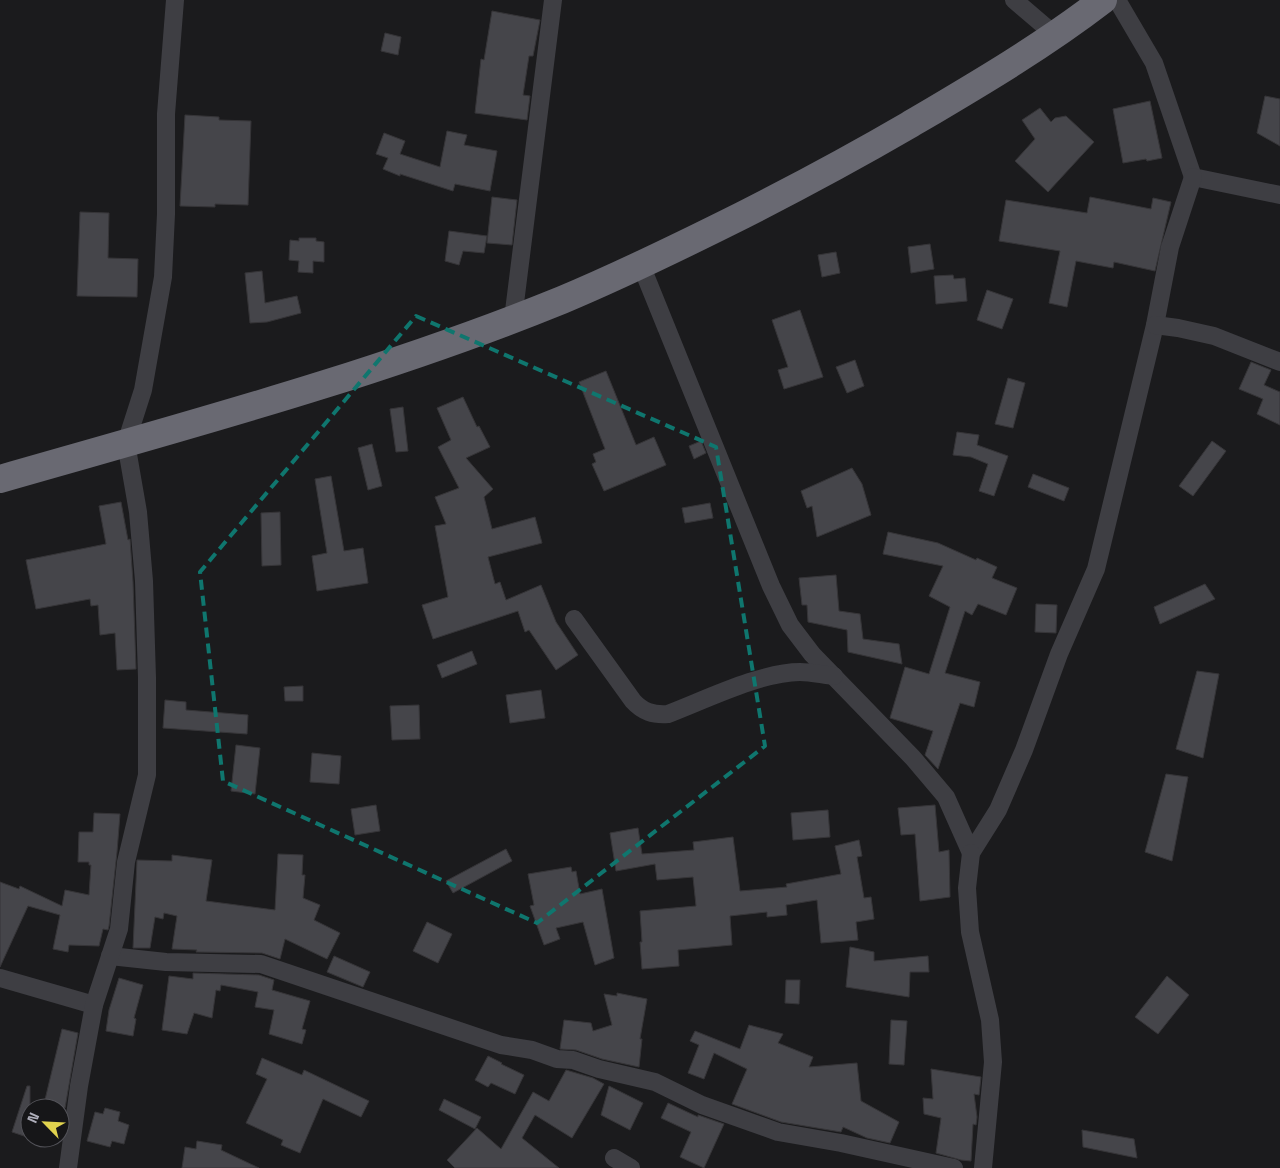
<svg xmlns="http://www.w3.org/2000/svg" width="1280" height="1168" font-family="'Space Grotesk',sans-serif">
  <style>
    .building { fill: #45454a; stroke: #363538 }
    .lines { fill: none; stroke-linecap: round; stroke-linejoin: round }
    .street { stroke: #3e3e43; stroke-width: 18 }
    .highway { stroke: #696972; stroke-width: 28 }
    .marked { fill: none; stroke: #0f766e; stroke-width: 4; stroke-dasharray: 10 6; stroke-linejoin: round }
  </style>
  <rect width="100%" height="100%" fill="#1b1b1d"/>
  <g class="building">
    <polygon points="492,11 540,20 533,56 529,56 523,95 530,96 527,120 475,113 481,59 484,60"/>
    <polygon points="385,33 401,37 398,55 381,51"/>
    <polygon points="1265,96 1280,99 1280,146 1257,133"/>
    <polygon points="1150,101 1162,158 1147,161 1146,159 1123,163 1113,109"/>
    <polygon points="1040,108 1051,122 1055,118 1066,116 1094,142 1048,192 1015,161 1035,139 1022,120"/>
    <polygon points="185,115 219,117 219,120 251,121 248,205 215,204 215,207 180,206"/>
    <polygon points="447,131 467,135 464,145 497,151 490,191 455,184 453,191 400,174 400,176 383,169 388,158 376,154 384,133 405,141 400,154 440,167"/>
    <polygon points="492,197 517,200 512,245 487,243"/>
    <polygon points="1090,197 1151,209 1153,198 1171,202 1155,271 1114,262 1113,268 1076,261 1067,307 1049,303 1060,251 999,241 1006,200 1087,213"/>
    <polygon points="80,212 109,213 108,258 138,259 137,297 77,296"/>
    <polygon points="449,231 487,236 484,253 463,251 459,265 445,261"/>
    <polygon points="299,238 316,238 316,241 324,242 324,262 313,261 313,273 298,272 299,261 289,260 290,240 299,241"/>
    <polygon points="930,244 934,269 911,273 908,247"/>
    <polygon points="836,252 840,273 822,277 818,255"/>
    <polygon points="262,271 265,303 297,296 301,313 267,322 250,323 245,273"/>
    <polygon points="953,275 954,279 965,278 967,301 936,304 934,276"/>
    <polygon points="987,290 1013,299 1002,329 977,320"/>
    <polygon points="800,310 823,377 784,389 778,370 788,367 772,320"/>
    <polygon points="855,360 864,386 847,393 836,367"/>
    <polygon points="1251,362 1271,370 1264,385 1280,392 1280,425 1257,414 1263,399 1239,389"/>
    <polygon points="606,371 636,445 654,437 666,465 604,491 592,464 596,462 593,454 605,449 579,382"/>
    <polygon points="1008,378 1025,383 1013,428 995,424"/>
    <polygon points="463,397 477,427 479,426 490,447 466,458 493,489 484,497 492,529 535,517 542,543 488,557 495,584 500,582 506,600 541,585 556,622 578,655 556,670 529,630 525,632 518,611 433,639 422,605 448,597 435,526 446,524 435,497 459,488 438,447 451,440 437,408"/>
    <polygon points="403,407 408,451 396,452 390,409"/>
    <polygon points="957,432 979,435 977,445 1008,456 994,496 979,491 988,464 971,457 953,455"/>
    <polygon points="701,441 706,453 694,459 689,446"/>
    <polygon points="1212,441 1226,451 1193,496 1179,486"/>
    <polygon points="372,444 382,486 368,490 358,448"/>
    <polygon points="852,468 862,484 871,515 817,537 812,506 807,508 801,491"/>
    <polygon points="1033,474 1069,488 1064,501 1028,487"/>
    <polygon points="331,476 344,551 363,548 368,583 317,591 312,556 327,553 315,479"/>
    <polygon points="121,502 128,540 130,539 133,582 136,669 117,670 115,633 100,635 98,605 91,606 90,599 36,609 26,560 106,544 99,506"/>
    <polygon points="710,503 713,518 685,523 682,508"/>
    <polygon points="280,512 281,565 262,566 261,513"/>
    <polygon points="888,532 938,543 976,560 977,558 997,567 992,578 1017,588 1006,615 978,604 972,615 965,611 945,673 980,682 974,707 960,703 938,769 925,755 933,731 890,718 905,667 929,674 950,607 929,596 943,566 883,554"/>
    <polygon points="836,575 839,611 860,614 863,639 899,644 902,664 848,652 847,630 808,622 807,605 802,605 799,578"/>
    <polygon points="1205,584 1215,599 1160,624 1154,607"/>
    <polygon points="1036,604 1057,605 1056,633 1035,632"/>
    <polygon points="472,651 477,664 442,678 437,665"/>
    <polygon points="1197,671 1219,674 1203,758 1176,749"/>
    <polygon points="303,686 303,701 285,701 284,687"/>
    <polygon points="541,690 545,718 510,723 506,695"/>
    <polygon points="165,700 186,702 186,710 248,715 247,734 163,728"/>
    <polygon points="419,705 420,739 392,740 390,706"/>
    <polygon points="236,745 260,748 255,794 231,791"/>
    <polygon points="312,753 341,756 339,784 310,782"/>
    <polygon points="1166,774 1188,777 1172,861 1145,852"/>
    <polygon points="376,805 380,831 355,835 351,809"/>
    <polygon points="935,805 939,852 949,850 950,897 920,901 915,834 901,835 898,808"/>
    <polygon points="828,810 830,837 793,840 791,813"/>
    <polygon points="94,813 120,814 117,852 109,926 108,930 103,929 99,946 69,945 68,952 53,949 60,915 28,906 0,967 0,882 19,889 20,886 62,906 65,890 89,895 91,865 89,865 89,862 78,862 79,832 93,832"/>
    <polygon points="638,828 642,854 694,850 693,842 733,837 740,891 787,887 786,884 841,874 835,846 859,840 862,856 857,857 864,898 871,897 874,919 856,922 858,940 821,943 817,900 786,905 787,915 767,917 767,912 730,916 732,945 678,950 679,966 642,969 640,942 642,942 640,911 696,906 693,877 657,880 655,864 616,871 610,833"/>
    <polygon points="506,849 512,861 453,893 446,881"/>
    <polygon points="278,854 303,855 302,875 305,875 303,898 320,905 314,920 340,933 327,959 285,939 280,959 262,953 196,952 197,950 172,949 177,916 164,913 163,919 155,917 150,948 133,948 137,860 172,861 172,855 212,860 206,901 275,910"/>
    <polygon points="571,867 572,872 576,871 580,894 602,889 614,958 595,965 583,922 556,928 560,939 544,945 530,906 534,905 528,874"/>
    <polygon points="427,922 452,934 438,963 413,951"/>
    <polygon points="850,947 874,952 874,961 928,956 929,972 910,972 909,997 846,987"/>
    <polygon points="334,956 370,972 363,987 327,972"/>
    <polygon points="193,973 259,975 274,980 272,990 310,1001 302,1029 306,1030 302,1044 269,1034 274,1010 255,1007 258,992 221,985 220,991 216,990 212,1018 194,1013 187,1034 162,1030 169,976 193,979"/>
    <polygon points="1167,976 1189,995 1158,1034 1135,1017"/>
    <polygon points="119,978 143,985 134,1018 136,1019 133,1036 106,1031 109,1010"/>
    <polygon points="786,980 800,980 799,1004 785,1003"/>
    <polygon points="617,993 647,999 640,1039 642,1039 639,1067 602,1059 576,1050 560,1049 564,1020 591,1023 593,1031 612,1025 604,994 617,996"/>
    <polygon points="891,1020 907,1021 904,1065 889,1064"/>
    <polygon points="749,1025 783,1034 778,1043 813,1057 809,1067 857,1063 861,1101 899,1122 890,1143 867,1138 843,1127 841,1132 781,1122 732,1104 747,1069 714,1053 704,1079 688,1073 699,1045 690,1041 695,1031 740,1049"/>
    <polygon points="62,1029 78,1033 65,1108 43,1108"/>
    <polygon points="488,1056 502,1063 501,1064 524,1075 515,1094 491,1083 488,1087 475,1080"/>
    <polygon points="262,1058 302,1075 304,1070 369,1101 361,1117 323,1099 300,1153 281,1145 283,1140 246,1123 267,1079 256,1074"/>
    <polygon points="931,1069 981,1077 979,1095 974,1094 977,1117 976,1125 973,1124 971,1161 961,1160 936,1153 941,1118 924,1114 923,1098 933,1099"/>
    <polygon points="566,1070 593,1078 604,1084 572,1138 535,1115 522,1138 559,1168 455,1168 447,1160 477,1128 501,1149 533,1092 549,1101"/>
    <polygon points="27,1086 30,1086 30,1138 12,1132"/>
    <polygon points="609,1086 643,1103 630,1130 601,1115"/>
    <polygon points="444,1099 481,1117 475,1129 439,1110"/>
    <polygon points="668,1103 698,1117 698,1115 724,1124 704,1168 680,1157 691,1132 661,1118"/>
    <polygon points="105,1108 120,1112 118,1121 129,1125 124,1144 112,1141 110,1147 87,1141 95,1112 103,1114"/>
    <polygon points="1082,1130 1134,1139 1137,1158 1083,1147"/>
    <polygon points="197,1141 222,1145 221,1150 259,1168 182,1168 185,1147 196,1149"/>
  </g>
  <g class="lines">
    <g class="street">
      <polyline points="1014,0 1055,35"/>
      <polyline points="1117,0 1154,63 1193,177 1280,195"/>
      <polyline points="641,265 771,586 790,625 812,654 913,758 946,797 971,853 998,810 1024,750 1059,654 1096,569 1155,325 1170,247 1193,177"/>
      <polyline points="513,319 553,0"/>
      <polyline points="1155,325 1178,328 1214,336 1280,362"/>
      <path d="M574 619 633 701C643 712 653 715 668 714 705 700 761 672 800 672 811 672 823 675 834 676"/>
      <polyline points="971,853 967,888 970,932 990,1020 993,1062 983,1168"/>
      <polyline points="110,956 166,962 261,964 501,1045 532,1050 557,1059 573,1060 599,1069 655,1082 702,1105 778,1132 841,1143 954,1168"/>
      <polyline points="0,978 94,1005"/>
      <polyline points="614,1158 631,1168"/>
      <polyline points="68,1168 79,1086 94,1005 119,929 126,862 147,775 147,678 144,581 138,512 126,443 143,390 163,277 166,214 166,114 175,0"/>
    </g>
    <path class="highway" d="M0 479C188 425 380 374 562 300 624 274 683 245 743 215 800 186 854 157 909 125 975 86 1042 47 1103 0"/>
  </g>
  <path class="marked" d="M416 316 716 447 765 746 537 923 223 781 200 572Z"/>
  <g transform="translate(45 1123) rotate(294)"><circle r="24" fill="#161618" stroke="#535359"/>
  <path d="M0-4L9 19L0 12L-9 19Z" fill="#e1d34e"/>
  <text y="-8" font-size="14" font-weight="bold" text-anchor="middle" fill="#afafbb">N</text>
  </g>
</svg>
